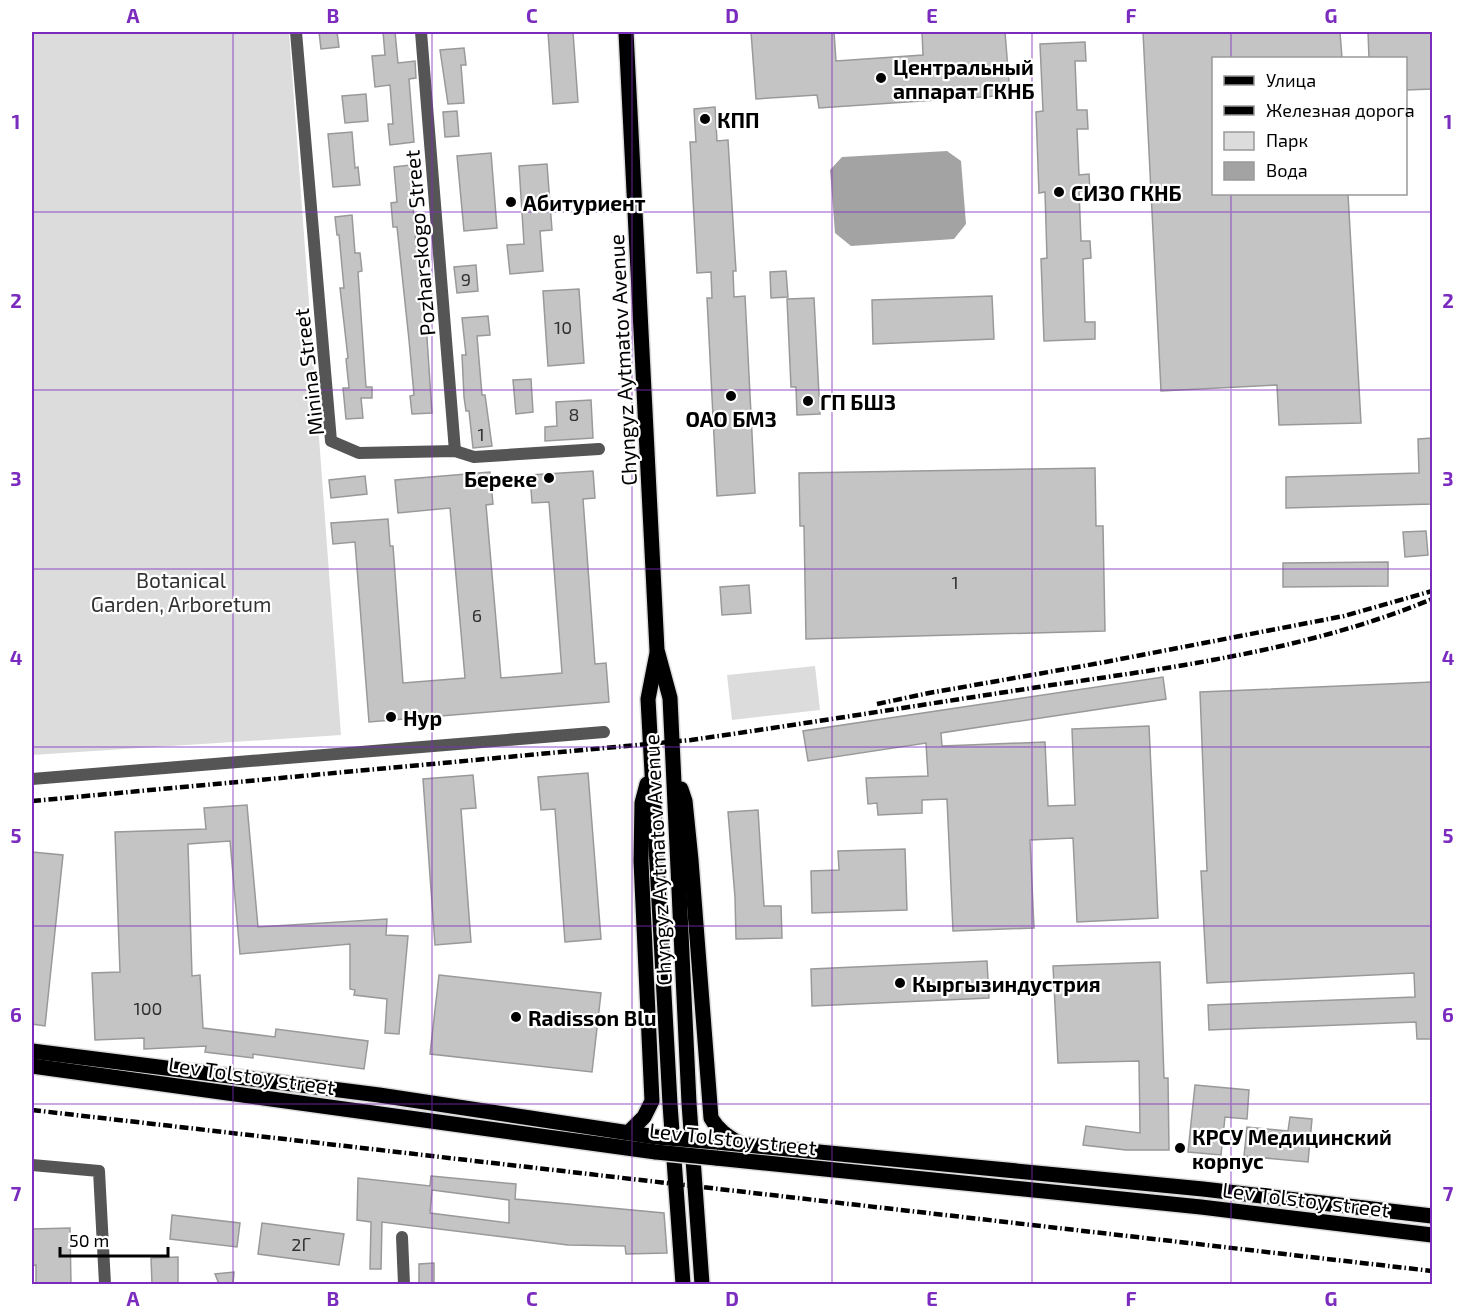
<svg xmlns="http://www.w3.org/2000/svg" width="1464" height="1316" font-family="'Exo 2',sans-serif">
  <style>
    .green { fill: #dcdcdc }
    .water { fill: #a3a3a3 }
    .building { fill: #c4c4c4; stroke: #999; stroke-width: 1.5; fill-rule: evenodd }
    .lines { fill: none; stroke-linecap: round; stroke-linejoin: round }
    .primary-casing { stroke: #dbdbdb; stroke-width: 18 }
    .street { stroke: #555; stroke-width: 12 }
    .primary { stroke: #000; stroke-width: 15 }
    .rail { stroke: #000; stroke-width: 4.5; stroke-dasharray: 9 3 1.5 3; stroke-linecap: butt }
    .primary-bridge-casing { stroke: #dbdbdb; stroke-width: 18; stroke-linecap: butt }
    .primary-bridge { stroke: #000; stroke-width: 15 }
    .grid { fill: none; stroke: #7b2cbf; stroke-width: 1.5; stroke-opacity: 0.55 }
    .poi-dot { fill: #000; stroke: #fff; stroke-width: 2 }
    .labels { text-anchor: middle; dominant-baseline: central; stroke-width: 4.5; stroke-linejoin: round; paint-order: stroke }
    .number-label { font-size: 18px; fill: #313131 }
    .poi-label { font-size: 21px; font-weight: bold; fill: #000; stroke: #fff; text-anchor: start }
    .street-label { font-size: 21px; fill: #000; stroke: #fff }
    .park-label { font-size: 21px; fill: #333; stroke: #fff }
    .neatline { fill: none; stroke: #7b2cbf; stroke-width: 2 }
    .grid-label { font-size: 20px; text-anchor: middle; font-weight: bold; fill: #7b2cbf }
  </style>
  <rect width="100%" height="100%" fill="#fff"/>
  <g class="green">
    <polygon points="32,32 289,32 341,735 32,755"/>
    <polygon points="815,666 820,710 732,720 727,675"/>
  </g>
  <polygon class="water" points="947,151 961,161 966,224 954,239 851,246 835,233 830,170 842,157"/>
  <g class="building">
    <polygon points="319,32 337,32 339,47 321,49"/>
    <polygon points="383,32 395,32 398,63 415,61 416,78 409,79 414,142 390,145 388,124 393,124 390,85 375,87 372,56 385,55"/>
    <polygon points="548,32 573,32 578,102 553,104"/>
    <polygon points="751,32 834,32 836,61 923,55 922,32 1005,32 1010,95 819,108 817,95 756,99"/>
    <polygon points="1143,32 1340,32 1342,58 1214,58 1214,194 1348,194 1361,423 1279,425 1277,385 1161,391"/>
    <polygon points="1368,32 1432,32 1432,89 1406,90 1406,58 1369,58"/>
    <polygon points="1085,42 1086,61 1075,61 1077,110 1087,110 1088,129 1077,129 1079,175 1089,174 1090,191 1079,191 1081,241 1090,241 1091,258 1083,259 1085,322 1095,322 1095,339 1044,341 1041,259 1047,258 1045,192 1039,193 1036,112 1043,111 1040,44"/>
    <polygon points="464,48 466,65 461,65 464,103 448,104 440,50"/>
    <polygon points="366,94 368,121 345,123 342,96"/>
    <polygon points="715,107 717,141 728,140 736,271 733,271 734,297 745,296 755,493 717,496 707,298 712,298 711,272 697,273 690,142 696,142 694,109"/>
    <polygon points="457,111 459,136 445,137 443,112"/>
    <polygon points="352,132 355,168 358,167 360,185 333,187 328,134"/>
    <polygon points="491,153 497,228 464,231 457,156"/>
    <polygon points="547,164 552,230 540,231 543,271 510,274 507,245 524,244 519,166"/>
    <polygon points="410,165 416,246 418,246 421,278 423,278 432,413 412,414 410,396 414,395 409,340 397,227 393,227 391,203 397,202 394,167"/>
    <polygon points="352,215 355,253 360,253 362,271 358,272 366,387 372,387 372,398 361,398 363,418 346,419 343,388 349,388 346,359 348,358 340,288 344,288 339,235 337,235 335,217"/>
    <polygon points="476,265 478,291 457,293 454,267"/>
    <polygon points="786,271 788,297 771,298 770,272"/>
    <polygon points="579,289 584,363 548,366 543,291"/>
    <polygon points="992,296 994,339 873,344 872,300"/>
    <polygon points="814,298 820,414 797,415 796,387 791,387 787,299"/>
    <polygon points="488,316 490,335 477,336 482,395 485,395 492,446 473,448 469,411 466,411 464,397 462,355 466,355 462,318"/>
    <polygon points="531,379 533,412 516,414 513,380"/>
    <polygon points="591,400 593,438 545,441 545,427 557,426 556,402"/>
    <polygon points="1432,438 1432,504 1286,508 1286,477 1419,473 1418,439"/>
    <polygon points="1095,468 1096,526 1103,526 1105,631 806,639 804,526 800,526 799,473"/>
    <polygon points="593,471 595,498 583,499 595,664 606,663 609,702 369,722 355,542 333,544 331,523 388,519 390,546 393,546 403,683 465,678 450,508 398,513 395,480 490,472 493,504 486,505 501,678 562,673 549,502 532,503 530,475"/>
    <polygon points="365,476 367,494 331,498 329,480"/>
    <polygon points="1426,531 1428,555 1405,557 1403,532"/>
    <polygon points="1388,562 1388,586 1283,587 1283,563"/>
    <polygon points="749,585 751,613 722,615 720,587"/>
    <polygon points="1163,677 1166,699 941,733 942,746 1045,742 1048,806 1075,805 1072,729 1149,726 1158,918 1077,922 1073,838 1030,840 1034,928 953,931 947,799 922,800 922,813 878,815 877,803 868,804 866,778 928,776 926,743 808,761 803,731"/>
    <polygon points="1432,682 1432,1039 1417,1039 1416,1022 1209,1030 1208,1005 1415,997 1414,973 1207,983 1201,871 1207,871 1200,692"/>
    <polygon points="588,773 601,939 565,942 555,809 541,810 538,777"/>
    <polygon points="473,775 476,808 461,809 471,942 435,945 423,779"/>
    <polygon points="247,805 258,927 387,919 386,935 408,936 399,1034 385,1033 387,999 354,995 355,990 350,989 350,944 240,954 230,841 188,844 192,976 200,975 203,1028 275,1037 276,1029 368,1041 364,1069 253,1054 253,1058 205,1052 206,1046 144,1049 144,1038 95,1040 92,973 120,972 115,832 206,829 204,808"/>
    <polygon points="758,810 764,906 781,906 782,938 736,939 735,897 728,812"/>
    <polygon points="905,849 907,910 812,913 811,871 839,870 838,851"/>
    <polygon points="32,852 63,855 45,1026 32,1024"/>
    <polygon points="987,961 989,998 812,1006 811,969"/>
    <polygon points="1160,962 1164,1078 1168,1078 1169,1150 1126,1150 1083,1145 1086,1126 1140,1133 1139,1061 1058,1063 1053,966"/>
    <polygon points="439,975 601,993 592,1072 430,1054"/>
    <polygon points="1195,1085 1249,1090 1247,1119 1225,1117 1221,1155 1188,1152"/>
    <polygon points="1290,1117 1312,1119 1308,1162 1244,1156 1247,1127 1288,1131"/>
    <path d="M431 1176 516 1184 515 1199 664 1213 667 1253 626 1254 625 1246 568 1245 382 1222 381 1269H370L371 1222 357 1220 358 1178 430 1186ZM432 1190 509 1200V1223L430 1213Z"/>
    <polygon points="172,1215 240,1223 237,1247 170,1239"/>
    <polygon points="262,1223 344,1234 339,1265 258,1254"/>
    <polygon points="70,1228 71,1284 36,1284 36,1265 32,1266 32,1229"/>
    <polygon points="178,1257 178,1284 152,1284 151,1258"/>
    <polygon points="434,1263 434,1284 419,1284 419,1264"/>
    <polygon points="234,1272 233,1284 219,1284 215,1274"/>
  </g>
  <g class="lines">
    <defs>
      <g id="primary">
        <polyline points="626,32 657,650 670,698 689,1103 702,1284"/>
        <polyline points="657,653 648,699 670,1104 683,1284"/>
        <path d="M681 789 685 801 691 860 711 1118C718 1130 727 1136 739 1143"/>
        <polyline points="32,1051 379,1095 656,1137"/>
        <polyline points="32,1066 656,1152"/>
        <polyline points="629,1132 644,1117 652,1101 641,861 642,803 647,784"/>
        <polyline points="716,1142 1203,1189 1432,1216"/>
        <polyline points="716,1158 1201,1207 1432,1235"/>
      </g>
    </defs>
    <use href="#primary" class="primary-casing"/>
    <g class="street">
      <polyline points="296,32 331,441 359,453 455,451 474,457 599,449"/>
      <polyline points="421,32 455,451"/>
      <polyline points="32,779 604,732"/>
      <polyline points="32,1165 99,1171 105,1284"/>
      <polyline points="402,1237 404,1284"/>
    </g>
    <use href="#primary" class="primary"/>
    <g class="rail">
      <polyline points="877,704 929,693 1100,663 1344,616 1432,591"/>
      <path d="M32 801 691 740C809 723 927 704 1045 686 1176 667 1309 650 1432 599"/>
      <polyline points="32,1110 1432,1271"/>
    </g>
    <defs>
      <g id="primary-bridge">
        <polyline points="656,1137 716,1142"/>
        <polyline points="656,1152 716,1158"/>
      </g>
    </defs>
    <use href="#primary-bridge" class="primary-bridge-casing"/>
    <use href="#primary-bridge" class="primary-bridge"/>
  </g>
  <path class="grid" d="M233 32V1284M432 32V1284M632 32V1284M832 32V1284M1032 32V1284M1231 32V58M1231 194V1284M32 212H1432M32 390H1432M32 569H1432M32 747H1432M32 926H1432M32 1104H1432"/>
  <g class="poi-dot">
    <circle cx="881" cy="78" r="6"/>
    <circle cx="705" cy="119" r="6"/>
    <circle cx="1059" cy="192" r="6"/>
    <circle cx="511" cy="202" r="6"/>
    <circle cx="731" cy="396" r="6"/>
    <circle cx="808" cy="401" r="6"/>
    <circle cx="549" cy="478" r="6"/>
    <circle cx="391" cy="717" r="6"/>
    <circle cx="900" cy="983" r="6"/>
    <circle cx="516" cy="1017" r="6"/>
    <circle cx="1180" cy="1148" r="6"/>
  </g>
  <g class="labels">
    <g class="number-label">
      <text x="466" y="279">9</text>
      <text x="563" y="327">10</text>
      <text x="574" y="414">8</text>
      <text x="481" y="434">1</text>
      <text x="955" y="582">1</text>
      <text x="477" y="615">6</text>
      <text x="148" y="1008">100</text>
      <text x="301" y="1244">2Г</text>
    </g>
    <g class="poi-label">
      <text x="893" y="66">Центральный<tspan x="893" dy="24">аппарат ГКНБ</tspan></text>
      <text x="717" y="119">КПП</text>
      <text x="1071" y="192">СИЗО ГКНБ</text>
      <text x="523" y="202">Абитуриент</text>
      <text x="820" y="401">ГП БШЗ</text>
      <text x="731" y="418" text-anchor="middle">ОАО БМЗ</text>
      <text x="537" y="478" text-anchor="end">Береке</text>
      <text x="403" y="717">Нур</text>
      <text x="912" y="983">Кыргызиндустрия</text>
      <text x="528" y="1017">Radisson Blu</text>
      <text x="1192" y="1136">КРСУ Медицинский<tspan x="1192" dy="24">корпус</tspan></text>
    </g>
    <g class="street-label">
      <text transform="translate(419 243) rotate(-95)">Pozharskogo Street</text>
      <text transform="translate(622 360) rotate(-93)">Chyngyz Aytmatov Avenue</text>
      <text transform="translate(308 372) rotate(-97)">Minina Street</text>
      <text transform="translate(657 860) rotate(-93)">Chyngyz Aytmatov Avenue</text>
      <text transform="translate(252 1075) rotate(8)">Lev Tolstoy street</text>
      <text transform="translate(733 1138) rotate(6)">Lev Tolstoy street</text>
      <text transform="translate(1306 1199) rotate(7)">Lev Tolstoy street</text>
    </g>
    <g class="park-label">
      <text x="181" y="579">Botanical<tspan x="181" dy="24">Garden, Arboretum</tspan></text>
    </g>
  </g>
  <rect width="1464" height="1316" fill="none" stroke="#ffffff" stroke-width="66"/>
  <rect x="1212" y="57" width="195" height="138" fill="#ffffff" stroke="#999999" stroke-width="1.5"/>
  <rect x="1224" y="76" width="30" height="9" fill="#000000" stroke="#999999" stroke-width="1.5"/>
  <text x="1266" y="87" font-size="18" fill="#000000">Улица</text>
  <rect x="1224" y="106" width="30" height="9" fill="#000000" stroke="#999999" stroke-width="1.5"/>
  <text x="1266" y="117" font-size="18" fill="#000000">Железная дорога</text>
  <rect x="1224" y="132" width="30" height="18" fill="#dcdcdc" stroke="#999999" stroke-width="1.5"/>
  <text x="1266" y="147" font-size="18" fill="#000000">Парк</text>
  <rect x="1224" y="162" width="30" height="18" fill="#a3a3a3" stroke="#999999" stroke-width="1.5"/>
  <text x="1266" y="177" font-size="18" fill="#000000">Вода</text>
  <path d="M60 1247v9h108v-9" fill="none" stroke="#000000" stroke-width="3"/>
  <text x="69" y="1247" font-size="18" fill="#000000" stroke="#ffffff" stroke-width="4.5" paint-order="stroke">50 m</text>
  <rect x="33" y="33" width="1398" height="1250" class="neatline"/>
  <g class="grid-label">
    <text x="133" y="23">A</text>
    <text x="333" y="23">B</text>
    <text x="532" y="23">C</text>
    <text x="732" y="23">D</text>
    <text x="932" y="23">E</text>
    <text x="1131" y="23">F</text>
    <text x="1331" y="23">G</text>
    <text x="16" y="129">1</text>
    <text x="1448" y="129">1</text>
    <text x="16" y="308">2</text>
    <text x="1448" y="308">2</text>
    <text x="16" y="486">3</text>
    <text x="1448" y="486">3</text>
    <text x="16" y="665">4</text>
    <text x="1448" y="665">4</text>
    <text x="16" y="843">5</text>
    <text x="1448" y="843">5</text>
    <text x="16" y="1022">6</text>
    <text x="1448" y="1022">6</text>
    <text x="16" y="1201">7</text>
    <text x="1448" y="1201">7</text>
    <text x="133" y="1306">A</text>
    <text x="333" y="1306">B</text>
    <text x="532" y="1306">C</text>
    <text x="732" y="1306">D</text>
    <text x="932" y="1306">E</text>
    <text x="1131" y="1306">F</text>
    <text x="1331" y="1306">G</text>
  </g>
</svg>
